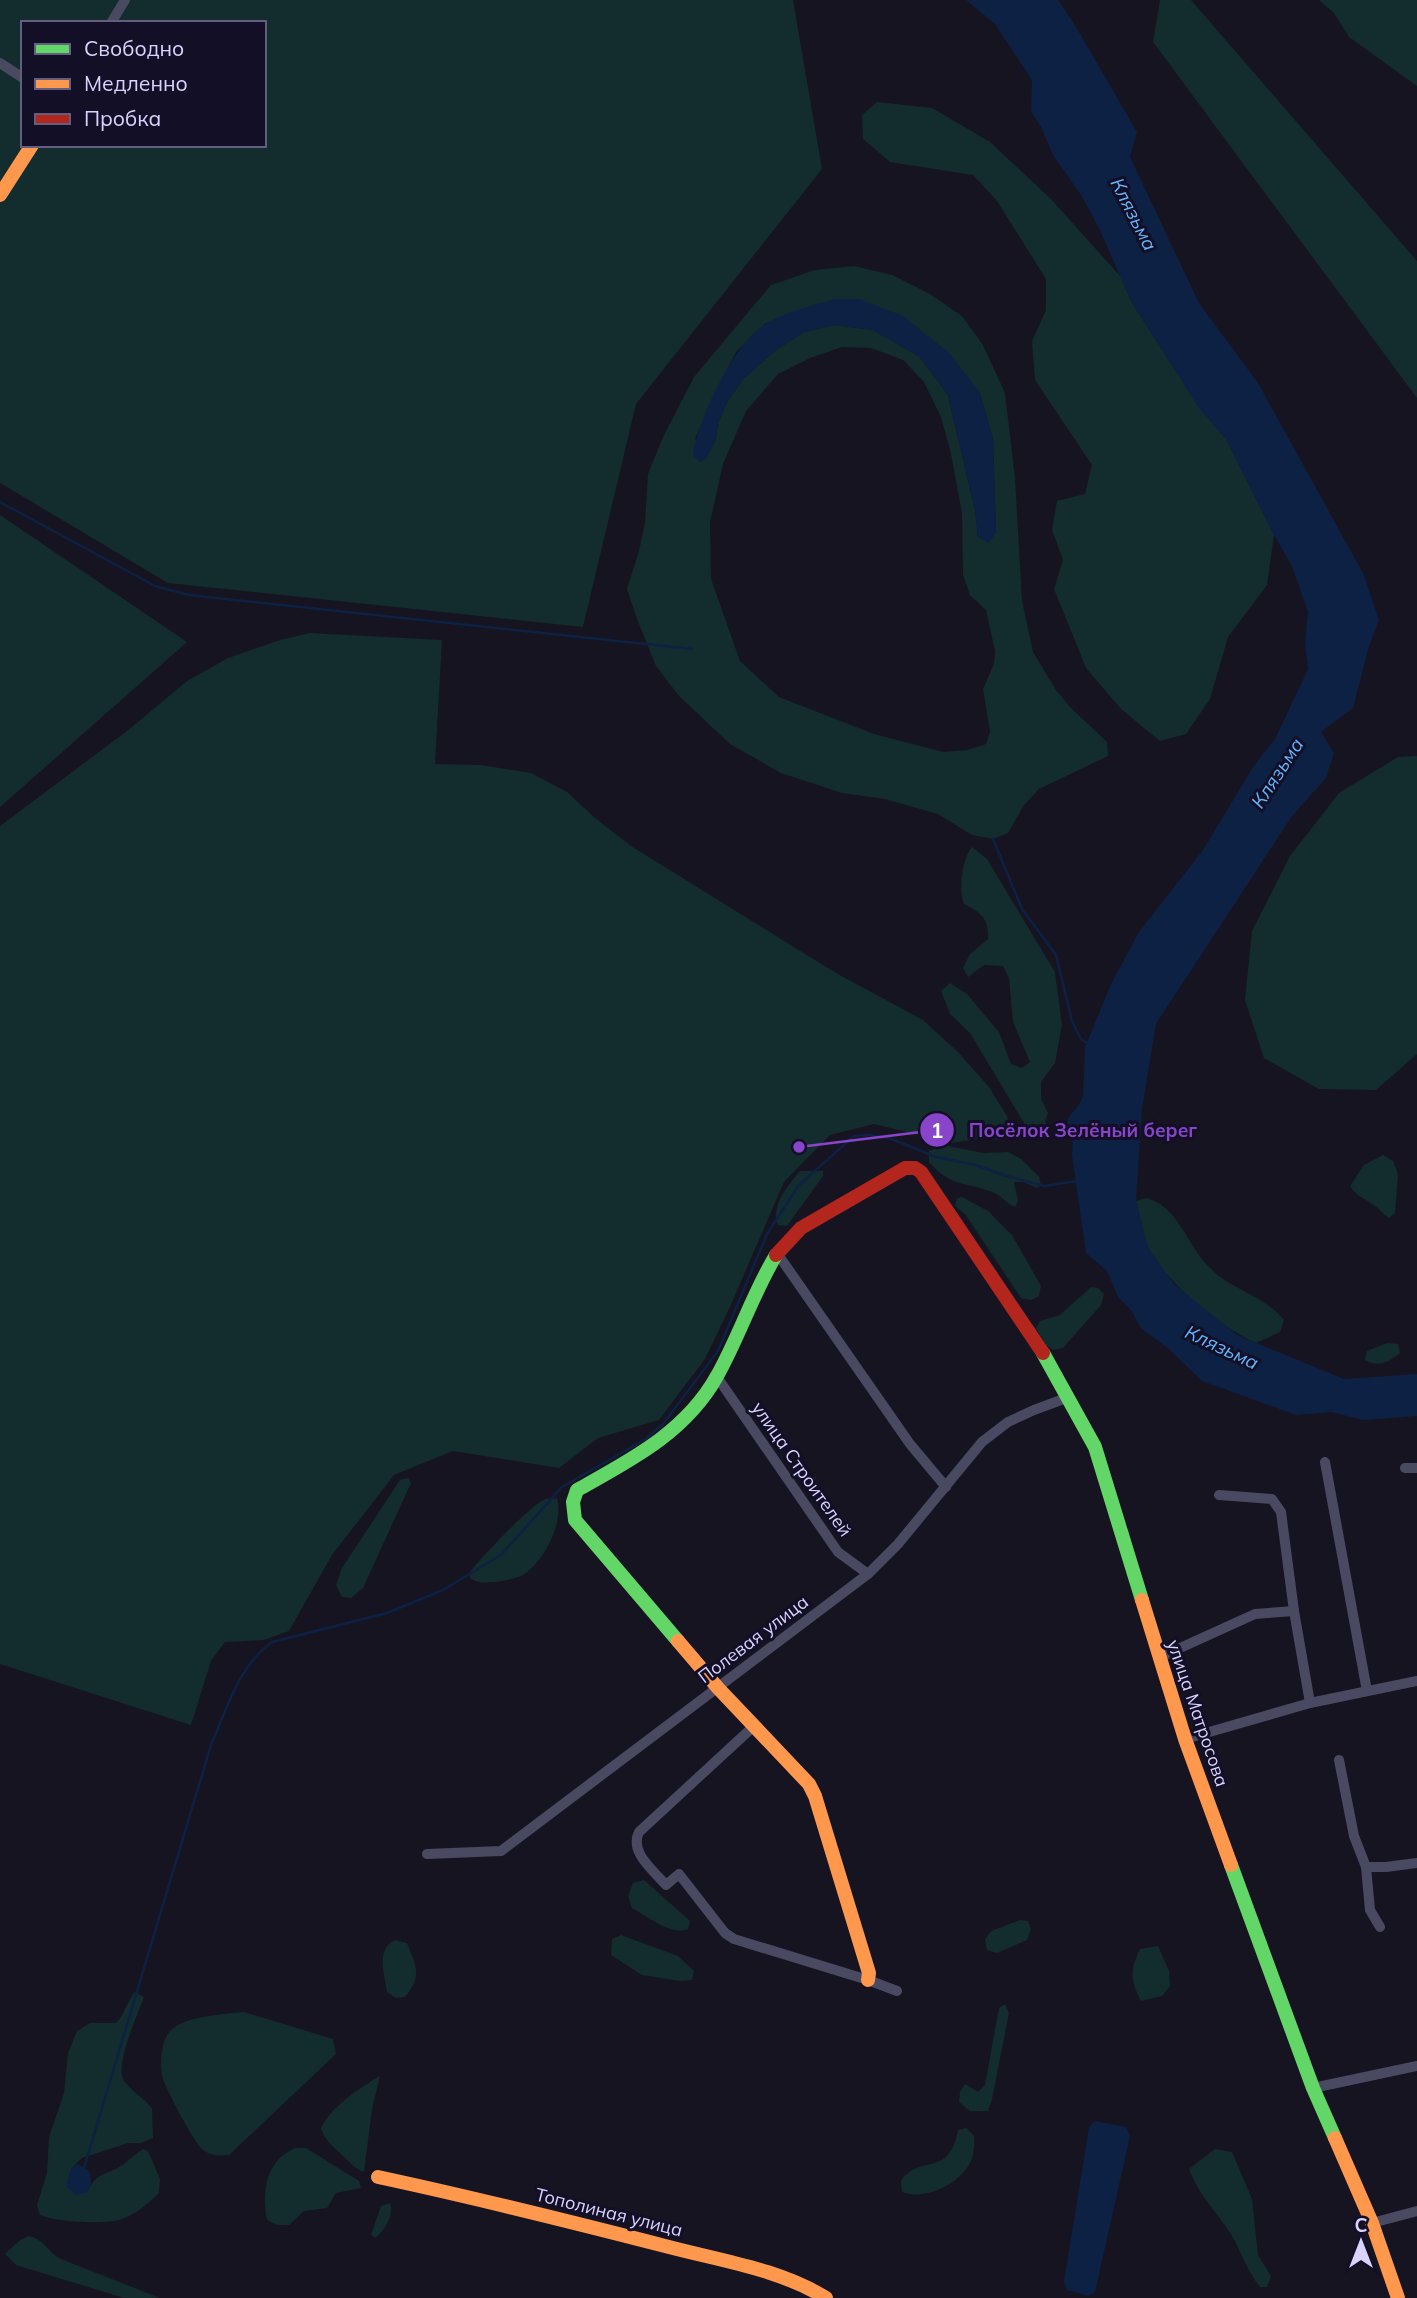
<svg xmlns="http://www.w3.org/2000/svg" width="1417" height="2298" font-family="Mulish,sans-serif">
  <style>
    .green { fill: #132c2d; fill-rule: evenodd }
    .water { fill: #0d2144 }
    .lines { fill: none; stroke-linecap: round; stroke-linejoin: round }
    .stream { stroke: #0d2144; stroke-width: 2.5 }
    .street { stroke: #4a4962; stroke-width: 10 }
    .fast { stroke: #63d668; stroke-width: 14 }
    .slow { stroke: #ff974d; stroke-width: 14 }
    .jam { stroke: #b3261e; stroke-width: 14 }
    .labels { text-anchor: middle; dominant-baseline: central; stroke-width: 6; stroke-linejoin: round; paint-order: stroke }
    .street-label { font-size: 18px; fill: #d9d4ff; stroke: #130f26 }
    .water-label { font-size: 19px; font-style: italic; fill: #62b6ff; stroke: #130f26 }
    .leader { fill: none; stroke: #8945c9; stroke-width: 2.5 }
    .callout-dot { fill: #8945c9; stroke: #130f26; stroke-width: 2.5 }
    .mark-label { font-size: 21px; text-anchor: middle; font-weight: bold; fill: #fff }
    .callout-label { font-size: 19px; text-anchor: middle; font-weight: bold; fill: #8945c9; stroke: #130f26; stroke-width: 6; stroke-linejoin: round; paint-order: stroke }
  </style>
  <rect width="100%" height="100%" fill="#161421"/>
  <g class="green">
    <path d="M0 0H793L822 169 636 404 583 627 168 583 0 483ZM23 23H264V145H23Z"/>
    <polygon points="1160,0 1191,0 1417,261 1417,398 1153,42"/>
    <polygon points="1319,0 1417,0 1417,86 1349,37 1334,13"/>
    <polygon points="877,102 932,108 990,142 1051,199 1121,277 1131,301 1199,407 1226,439 1274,535 1267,585 1228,637 1210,699 1186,734 1160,741 1121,709 1086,668 1054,589 1063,560 1052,530 1057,501 1085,494 1092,465 1035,380 1032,341 1046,310 1046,279 997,201 973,175 890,162 863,139 862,115"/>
    <path d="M854 266 892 275 930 294 962 316 983 345 1005 393 1015 478 1022 601 1033 652 1056 690 1070 707 1107 742 1108 756 1039 789 1024 805 1008 833 993 839 972 835 938 814 885 799 842 793 781 773 730 744 679 696 656 666 637 619 627 589 639 551 645 522 648 474 663 437 694 377 771 285 815 270ZM836 299 979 391 993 439 996 533 978 537 975 510 948 395 920 357 873 330 834 325 804 332 776 350 744 378 728 400 718 423 715 442 695 439 719 385 736 352 766 323ZM842 347 871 348 903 360 924 382 941 417 951 454 962 513 963 575 970 595 986 610 995 651 994 664 983 689 990 732 986 744 967 750 943 752 874 734 779 697 740 661 711 579 710 522 723 464 746 411 778 374 810 358Z"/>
    <polygon points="0,515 187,642 0,807"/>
    <polygon points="310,633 442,640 435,764 481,765 531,773 567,792 595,818 631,846 836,973 923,1020 958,1052 989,1087 1007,1116 1009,1126 1006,1136 1000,1140 983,1138 952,1143 874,1124 830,1135 784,1182 730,1307 705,1359 659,1420 598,1438 559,1468 453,1451 394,1475 332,1555 289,1631 264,1640 225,1642 211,1661 191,1725 0,1664 0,826 127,731 187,681 228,658 280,640"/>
    <polygon points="1417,756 1417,1054 1376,1090 1319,1089 1264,1058 1245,1000 1252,931 1290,856 1339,793 1398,757"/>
    <path d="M972 847 987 859 1055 972 1062 1025 1055 1063 1041 1082V1099L1048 1113 1045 1121 1050 1130 1040 1134 1027 1128 970 1033 950 1014 941 991 950 983 967 994 999 1032 1011 1064 1022 1068 1030 1062 1013 1022 1009 978 1003 966 984 965 968 977 963 968 970 954 988 939C989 919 982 913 964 904 958 890 962 859 972 847Z"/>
    <path d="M948 1146 983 1153 1008 1152 1021 1159 1039 1177 1041 1185 1037 1188 1023 1182H1014L1018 1201 1015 1207C1006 1204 1001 1195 992 1192 964 1181 952 1188 929 1162V1151L938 1147Z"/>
    <path d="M1383 1155 1393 1161 1398 1174 1395 1213 1389 1218C1383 1215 1381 1210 1375 1206 1366 1199 1356 1196 1350 1186L1364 1165Z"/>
    <path d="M800 1171H823V1176L787 1226 778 1225C770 1206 788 1185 800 1171Z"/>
    <polygon points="962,1197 988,1211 1012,1235 1041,1286 1039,1296 1031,1300 1021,1298 965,1214 955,1206 957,1198"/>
    <path d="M1147 1198C1179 1208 1186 1243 1208 1266 1230 1290 1261 1293 1284 1320L1280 1332 1256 1343C1221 1328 1167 1283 1149 1249 1142 1236 1140 1216 1136 1201Z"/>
    <polygon points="1091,1287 1098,1288 1104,1294 1101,1305 1063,1348 1053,1350 1046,1345 1036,1328 1040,1321 1060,1315"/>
    <path d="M1387 1343 1398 1344 1400 1353C1389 1362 1378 1368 1365 1360L1367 1351Z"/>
    <polygon points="408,1478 411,1483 363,1588 351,1598 342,1597 336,1585 342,1568 400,1480"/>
    <path d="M557 1498C564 1523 544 1562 523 1575 515 1579 500 1582 491 1582 482 1583 477 1583 470 1578V1572C480 1559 533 1502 546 1499 550 1498 554 1499 557 1498Z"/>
    <path d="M644 1880 690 1921 688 1929C671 1936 647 1916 632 1908L628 1896 633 1883Z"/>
    <polygon points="1020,1920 1028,1921 1031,1929 1027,1940 997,1953 987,1950 985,1939 991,1931"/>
    <polygon points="621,1935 678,1956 694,1971 692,1980 680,1981 642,1975 611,1955 612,1939"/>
    <path d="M395 1940 407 1943C416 1966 423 1976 405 1997L396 1998 387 1992C385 1975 375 1949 395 1940Z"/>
    <path d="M1158 1946 1169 1971 1170 1986 1162 1996 1141 2001C1130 1980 1130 1970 1140 1949Z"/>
    <path d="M135 1992 144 1997C138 2014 114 2066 124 2081 131 2091 144 2098 152 2108L153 2138 141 2143H128L82 2158 71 2169 87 2192C98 2170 107 2176 124 2164 130 2159 135 2154 143 2149L148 2151 160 2179 159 2193C149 2203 136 2214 122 2219 106 2225 55 2222 40 2215L37 2205 47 2173 49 2137 64 2093 68 2053 77 2031 90 2023H116C125 2014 127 2001 135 1992Z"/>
    <polygon points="1005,2004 1009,2013 992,2099 988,2111 970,2111 959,2102 960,2092 965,2084 978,2092 985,2085 999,2008"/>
    <path d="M244 2012 333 2039 336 2054 229 2155C219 2156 212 2156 203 2150 194 2143 167 2091 163 2079 159 2066 161 2041 170 2031 185 2016 223 2014 244 2012Z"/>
    <path d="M380 2076 372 2109 364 2172C353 2168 351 2163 342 2155 331 2144 328 2144 321 2129 328 2109 362 2086 380 2076Z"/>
    <path d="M966 2128 974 2136C975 2145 974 2154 970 2163 959 2184 925 2201 902 2192L901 2181C920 2153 949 2179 958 2130Z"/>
    <path d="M295 2148H306L359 2181 361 2188 336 2193 327 2208 304 2211 289 2225H277L267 2220C262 2192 265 2161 295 2148Z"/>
    <path d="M1215 2149 1232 2152 1252 2199 1258 2255 1271 2276 1267 2287H1260C1247 2271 1241 2251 1231 2234 1216 2211 1198 2194 1189 2169Z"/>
    <path d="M390 2203C394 2216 385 2230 375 2238L371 2235 381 2206Z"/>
    <path d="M28 2236C45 2239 47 2252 61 2259L160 2298H124L16 2265 5 2254 19 2241Z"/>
  </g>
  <g class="water">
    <polygon points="966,0 1058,0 1076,27 1137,132 1130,157 1199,303 1258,383 1363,573 1379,620 1369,646 1353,708 1321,732 1334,753 1326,778 1292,816 1156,1024 1142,1109 1136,1201 1148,1248 1174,1284 1237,1335 1344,1379 1417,1374 1417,1416 1363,1420 1331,1412 1296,1415 1202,1381 1169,1349 1141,1328 1131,1310 1118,1297 1107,1271 1086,1253 1072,1155 1073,1135 1067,1126 1068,1118 1079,1105 1083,1096 1085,1047 1111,984 1139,932 1203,850 1253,767 1275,739 1308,669 1305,642 1308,612 1292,566 1274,535 1226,439 1199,408 1131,301 1099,228 1081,195 1053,155 1041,127 1031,112 1032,80 995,24"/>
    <path d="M836 299H859L903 316 949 353 979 391 993 439 996 532 989 543 978 537 975 510 948 395 920 357 873 330 834 325 804 332 776 350 744 378 728 400 718 423 715 442 706 459 700 462 693 456C698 419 735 339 769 322 789 311 814 305 836 299Z"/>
    <polygon points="1095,2121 1126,2127 1130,2136 1095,2292 1089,2296 1067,2290 1064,2282 1089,2127"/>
    <polygon points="78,2164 90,2172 91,2184 87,2192 76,2195 66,2186 71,2169"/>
  </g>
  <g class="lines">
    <g class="stream">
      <polyline points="0,502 155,586 189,595 692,649"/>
      <polyline points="993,839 1022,909 1056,955 1072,1021 1081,1039 1087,1043"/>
      <path d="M84 2168 211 1745C227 1709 239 1665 272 1642L387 1613 443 1590 501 1555 562 1487 644 1440 663 1424 718 1351 767 1234 799 1185 854 1136 868 1135 889 1138 936 1157 976 1165 1003 1175 1044 1186 1077 1181"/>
    </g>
    <g class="street">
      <polyline points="111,23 125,0"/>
      <polyline points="0,63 23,78"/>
      <polyline points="777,1253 910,1444 946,1487"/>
      <polyline points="717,1377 838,1552 868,1574"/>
      <polyline points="1325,1462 1367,1691"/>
      <polyline points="1405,1468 1417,1468"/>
      <polyline points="1219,1495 1272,1499 1281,1512 1294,1611 1310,1703"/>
      <polyline points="1158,1658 1255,1614 1294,1611"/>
      <path d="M754 1726 639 1832C629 1852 653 1870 666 1885L679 1874 725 1933 734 1939 868 1980 897 1991"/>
      <polyline points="1185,1739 1310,1703 1417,1681"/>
      <polyline points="1339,1760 1354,1836 1366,1867 1370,1910 1380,1927"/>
      <polyline points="427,1854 501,1851 868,1574 898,1544 982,1442 1008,1422 1034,1410 1069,1397"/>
      <polyline points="1366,1867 1386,1867 1417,1863"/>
      <polyline points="1313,2088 1417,2066"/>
      <polyline points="1372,2223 1417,2211"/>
    </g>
    <g class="fast">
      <polyline points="1043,1353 1095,1447 1142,1600"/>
      <path d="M678 1641 575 1520 573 1502 577 1490C631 1460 686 1432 717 1376 739 1337 753 1293 776 1255"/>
      <polyline points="1231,1865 1313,2088 1335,2138"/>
    </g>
    <g class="slow">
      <polyline points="0,195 32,145"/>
      <polyline points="1142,1600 1185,1739 1231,1865"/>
      <polyline points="678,1641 718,1688 809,1784 815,1796 869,1973 868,1980"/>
      <polyline points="1335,2138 1372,2223 1398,2298"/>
      <path d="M378 2177C476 2198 572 2222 669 2247 722 2261 779 2269 826 2298"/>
    </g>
    <polyline class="jam" points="776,1255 801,1228 905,1168 915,1168 921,1172 1043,1353"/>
  </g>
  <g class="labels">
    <g class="street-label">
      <text transform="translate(802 1469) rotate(55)">улица Строителей</text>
      <text transform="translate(753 1639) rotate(-37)">Полевая улица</text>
      <text transform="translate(1198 1713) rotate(71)">улица Матросова</text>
      <text transform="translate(609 2212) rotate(14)">Тополиная улица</text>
    </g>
    <g class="water-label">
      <text transform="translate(1134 214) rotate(63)">Клязьма</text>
      <text transform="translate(1277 773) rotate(-57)">Клязьма</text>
      <text transform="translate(1222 1347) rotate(25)">Клязьма</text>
    </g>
  </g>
  <path class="leader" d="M799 1147L937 1130"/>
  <g class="callout-dot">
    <circle cx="799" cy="1147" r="7"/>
    <circle cx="937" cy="1130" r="18"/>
  </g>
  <g class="mark-label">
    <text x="937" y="1138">1</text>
  </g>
  <g class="callout-label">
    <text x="1083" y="1137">Посёлок Зелёный берег</text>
  </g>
  <rect x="21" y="21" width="245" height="126" fill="#130f26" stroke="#625e7d" stroke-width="2"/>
  <rect x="35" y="44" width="35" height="10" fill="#63d668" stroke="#625e7d" stroke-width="2"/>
  <text x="84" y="56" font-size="21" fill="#d9d4ff">Свободно</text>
  <rect x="35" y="79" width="35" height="10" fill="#ff974d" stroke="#625e7d" stroke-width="2"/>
  <text x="84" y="91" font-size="21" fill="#d9d4ff">Медленно</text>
  <rect x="35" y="114" width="35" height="10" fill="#b3261e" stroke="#625e7d" stroke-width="2"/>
  <text x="84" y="126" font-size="21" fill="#d9d4ff">Пробка</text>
  <g transform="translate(1361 2242)" stroke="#130f26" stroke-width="5" paint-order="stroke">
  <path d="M0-5L12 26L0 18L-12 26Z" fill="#d9d4ff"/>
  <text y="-10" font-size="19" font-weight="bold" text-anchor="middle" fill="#d9d4ff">С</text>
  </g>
</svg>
